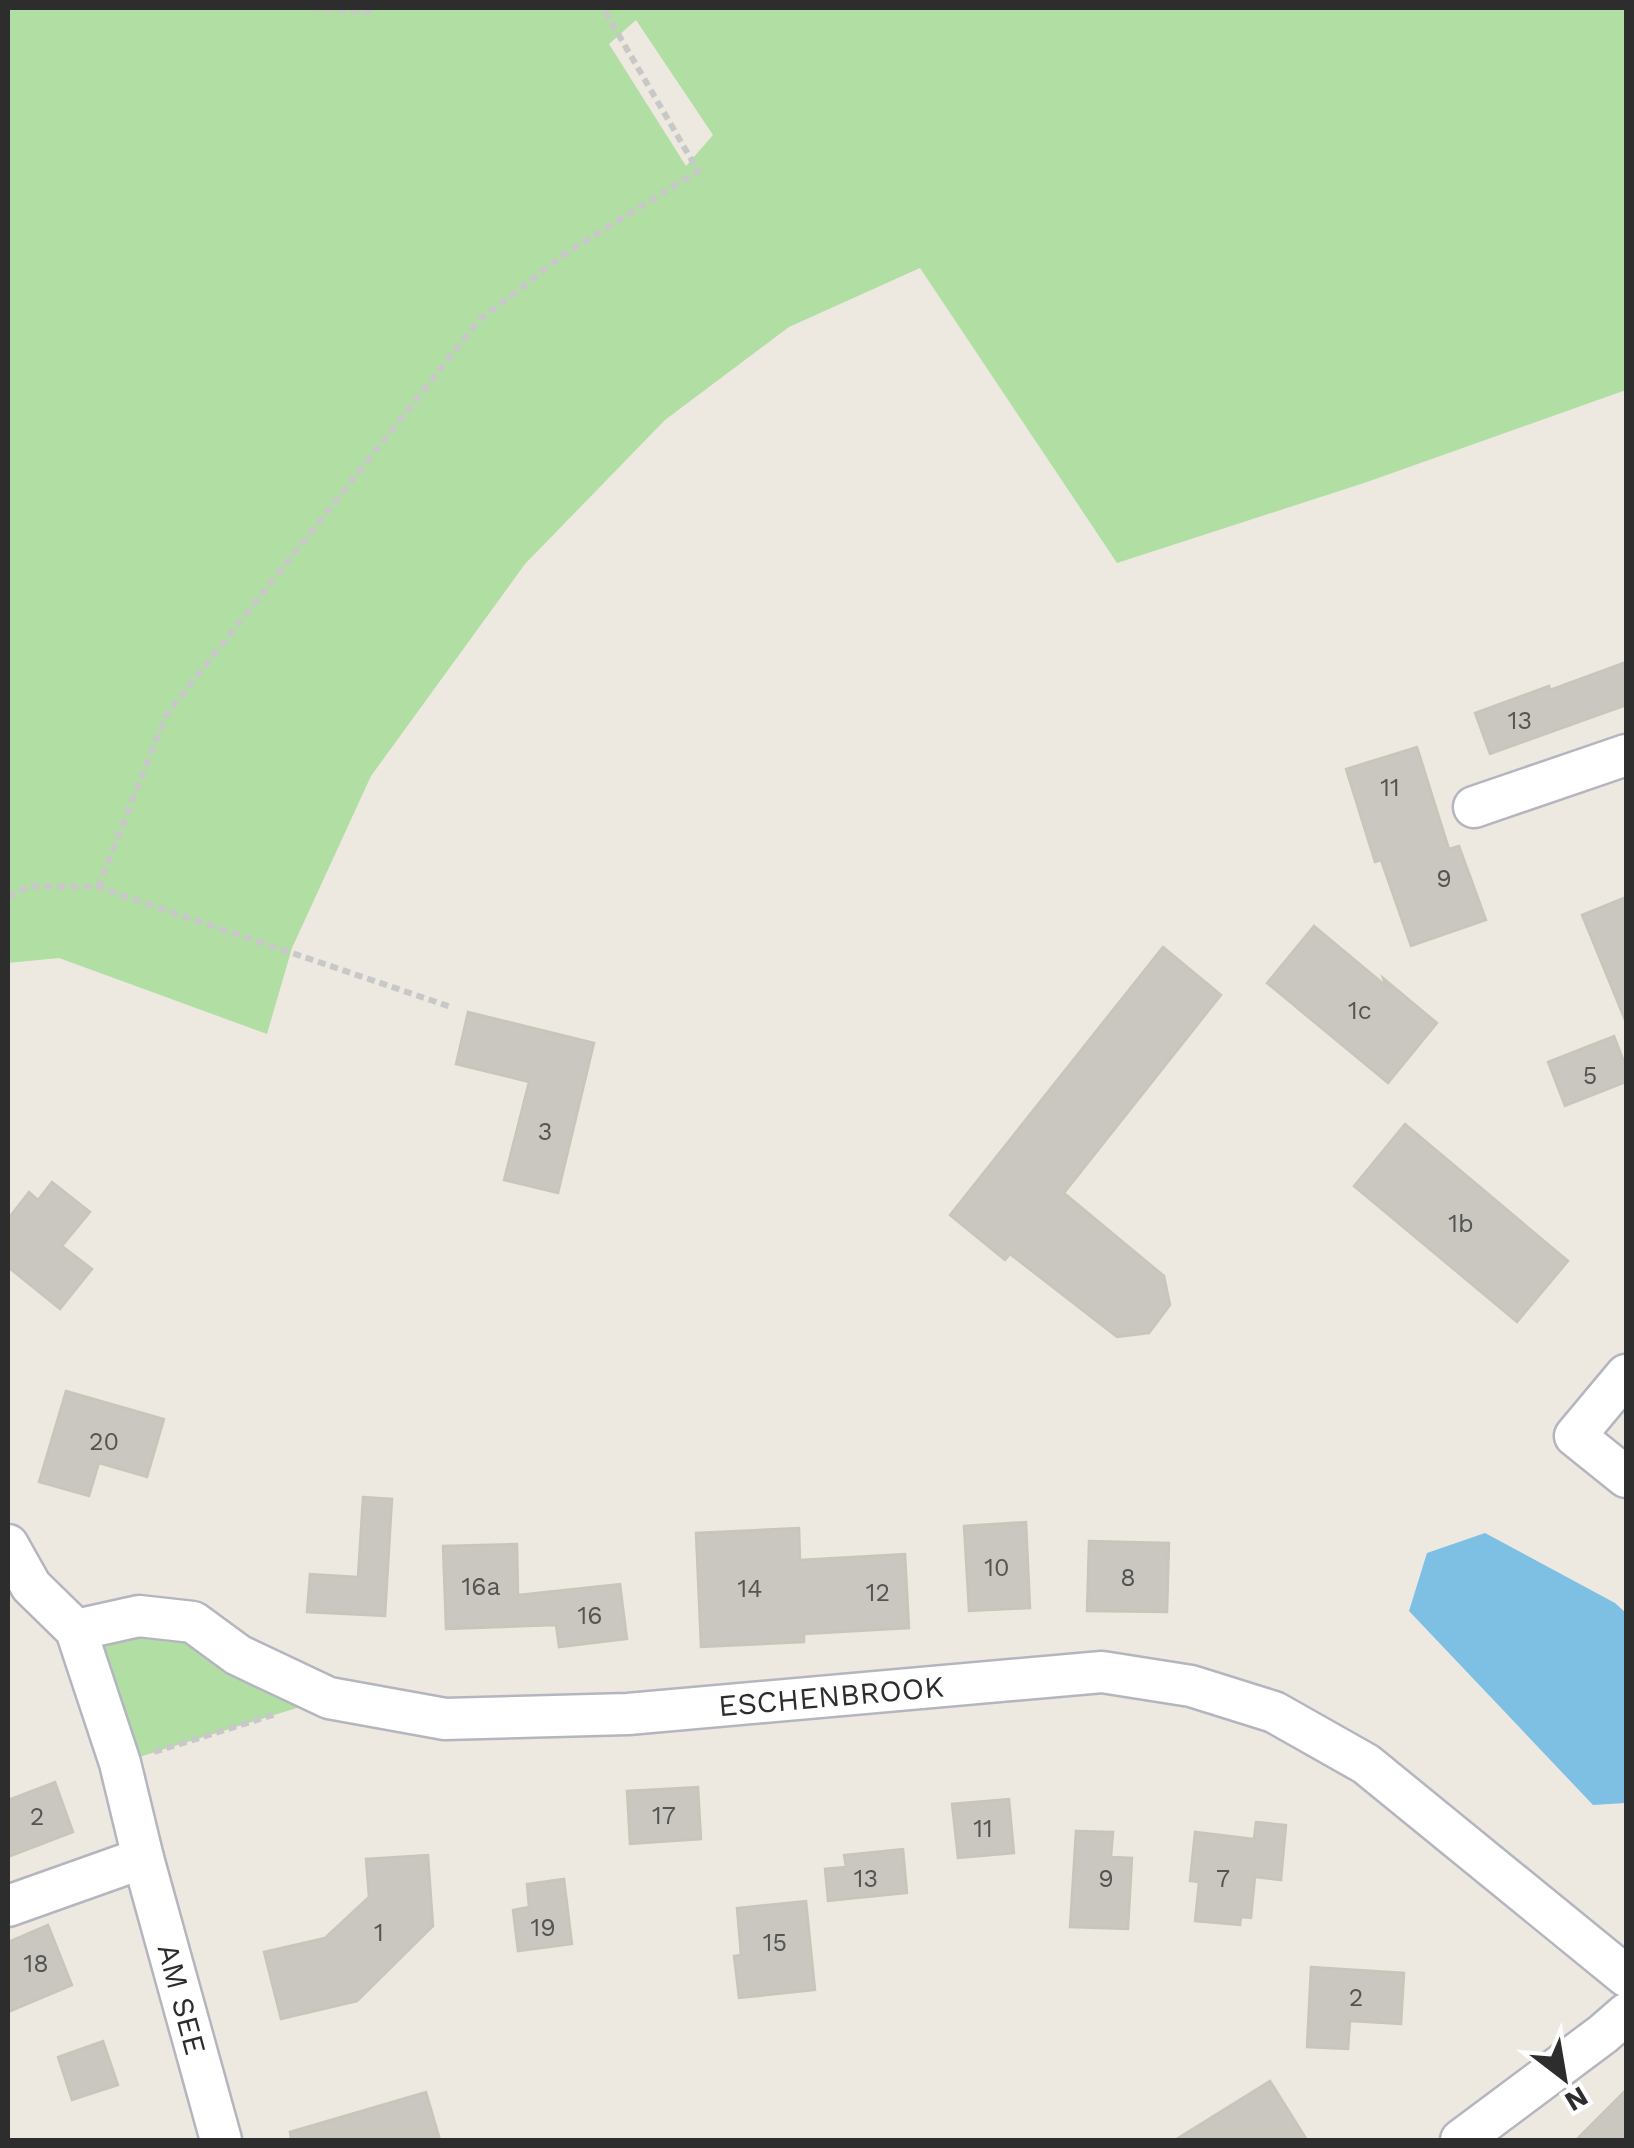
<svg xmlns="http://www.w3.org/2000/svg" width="1634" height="2148" font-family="'Work Sans',sans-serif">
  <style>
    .green { fill: #b1dea3; fill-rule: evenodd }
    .water { fill: #7ebfe4 }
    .building { fill: #c9c7bf; stroke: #c8c5ba; stroke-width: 2.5 }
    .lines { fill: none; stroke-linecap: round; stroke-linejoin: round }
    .minor-casing { stroke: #b4b5bf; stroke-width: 45 }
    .path { stroke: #c8c8c8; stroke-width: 6; stroke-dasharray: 8 5; stroke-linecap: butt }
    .minor { stroke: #fff; stroke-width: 40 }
    .labels { text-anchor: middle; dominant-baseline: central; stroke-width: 8; stroke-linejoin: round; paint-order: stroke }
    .number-label { font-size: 25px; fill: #545452 }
    .street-label { font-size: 30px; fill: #2d2d2d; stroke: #fff }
  </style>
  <rect width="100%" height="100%" fill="#ede9e1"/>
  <g class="green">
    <path d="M8 8H1626V390L1367 482 1117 563 920 268 789 327 665 420 525 564 371 776 292 948 267 1034 59 958 8 963ZM636 20 713 135 686 166 609 44Z"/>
    <polygon points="139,1616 329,1698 120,1763 76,1630"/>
  </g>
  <polygon class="water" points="1485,1533 1615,1603 1626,1613 1626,1803 1593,1805 1409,1611 1427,1553"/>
  <g class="building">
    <polygon points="1626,662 1626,705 1490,754 1475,713 1549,686 1550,690"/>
    <polygon points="1417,747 1449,849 1459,846 1486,920 1411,946 1381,860 1375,862 1346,769"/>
    <polygon points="1626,897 1626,1020 1625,1020 1582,915"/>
    <polygon points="1314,926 1386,986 1383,978 1437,1023 1388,1083 1267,983"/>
    <polygon points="1163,947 1221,995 1064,1193 1164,1276 1170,1305 1149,1333 1117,1337 1010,1254 1005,1260 950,1215"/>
    <polygon points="468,1012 594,1043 558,1193 504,1180 529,1082 456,1064"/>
    <polygon points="1614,1036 1626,1067 1626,1082 1565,1106 1548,1062"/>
    <polygon points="1405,1124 1568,1261 1517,1322 1354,1186"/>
    <polygon points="52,1182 90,1212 62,1246 92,1269 60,1309 8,1267 8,1219 29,1192 38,1200"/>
    <polygon points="66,1391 164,1419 147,1477 99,1463 89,1496 39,1482"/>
    <polygon points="363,1497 392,1499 385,1616 307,1612 310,1574 358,1577"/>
    <polygon points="1026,1522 1030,1608 969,1611 964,1526"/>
    <polygon points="799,1528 800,1560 905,1554 909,1628 804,1634 804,1642 701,1647 696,1533"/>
    <polygon points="1089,1541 1169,1543 1167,1612 1087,1611"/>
    <polygon points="517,1544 518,1595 620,1584 627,1639 559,1647 556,1625 446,1629 443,1546"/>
    <polygon points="55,1782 73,1832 8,1857 8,1800"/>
    <polygon points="698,1787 701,1839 630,1844 627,1791"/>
    <polygon points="1009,1799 1014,1853 958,1858 952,1804"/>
    <polygon points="1256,1822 1286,1825 1281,1880 1255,1877 1251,1918 1241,1917 1240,1925 1195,1921 1199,1882 1190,1881 1195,1832 1254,1839"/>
    <polygon points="1076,1831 1113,1832 1111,1857 1132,1858 1128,1929 1070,1927"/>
    <polygon points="903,1849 907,1893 828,1901 825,1869 846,1867 844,1855"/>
    <polygon points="428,1855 433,1926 357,2001 281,2019 264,1952 325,1938 369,1897 366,1859"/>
    <polygon points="564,1879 572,1944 518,1951 513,1910 529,1907 527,1884"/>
    <polygon points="806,1901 815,1990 739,1998 734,1956 741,1955 737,1908"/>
    <polygon points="48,1925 72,1985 8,2012 8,1942"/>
    <polygon points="1311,1967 1404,1973 1401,2024 1350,2021 1348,2049 1307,2047"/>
    <polygon points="103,2041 118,2085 72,2100 58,2057"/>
    <polygon points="1270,2081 1307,2140 1175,2140"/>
    <polygon points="1626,2090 1626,2140 1576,2140"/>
    <polygon points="426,2092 440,2140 291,2140 290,2132"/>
  </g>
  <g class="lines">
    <defs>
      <g id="minor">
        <polyline points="1474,807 1626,755"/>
        <polyline points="1626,1375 1575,1436 1626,1477"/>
        <polyline points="8,1545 31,1586 76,1630 120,1763 143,1858 221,2140"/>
        <polyline points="76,1630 139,1616 193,1622 238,1655 329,1698 445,1719 628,1714 1102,1672 1191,1686 1274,1712 1366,1764 1626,1976"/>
        <polyline points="8,1906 143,1858"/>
        <polyline points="1461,2140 1603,2034 1626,2014"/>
      </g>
    </defs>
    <use href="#minor" class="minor-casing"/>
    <g class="path">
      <polyline points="312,8 365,12 376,8"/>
      <polyline points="98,887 166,715 479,320 566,253 698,171 603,8"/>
      <polyline points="8,897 29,886 98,887 451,1007"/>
      <polyline points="154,1752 276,1714"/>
    </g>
    <use href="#minor" class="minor"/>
  </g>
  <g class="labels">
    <g class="number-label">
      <text x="1520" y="720">13</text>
      <text x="1390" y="787">11</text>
      <text x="1444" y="878">9</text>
      <text x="1360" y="1010">1c</text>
      <text x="1590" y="1075">5</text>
      <text x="545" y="1131">3</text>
      <text x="1461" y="1223">1b</text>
      <text x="104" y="1441">20</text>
      <text x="997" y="1567">10</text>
      <text x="1128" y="1577">8</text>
      <text x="481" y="1586">16a</text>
      <text x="750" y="1588">14</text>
      <text x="878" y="1592">12</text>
      <text x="590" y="1615">16</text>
      <text x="664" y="1815">17</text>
      <text x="37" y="1816">2</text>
      <text x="983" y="1828">11</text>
      <text x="866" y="1878">13</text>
      <text x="1106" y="1878">9</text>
      <text x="1223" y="1878">7</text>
      <text x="543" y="1927">19</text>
      <text x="379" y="1932">1</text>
      <text x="775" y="1942">15</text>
      <text x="36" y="1963">18</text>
      <text x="1356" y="1997">2</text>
    </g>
    <g class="street-label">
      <text transform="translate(831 1696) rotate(-5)">ESCHENBROOK</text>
      <text transform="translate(182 1999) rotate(75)">AM SEE</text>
    </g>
  </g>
  <rect width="1634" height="2148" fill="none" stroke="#2d2d2d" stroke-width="20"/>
  <g transform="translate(1564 2078) rotate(149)" stroke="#ffffff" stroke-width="8" paint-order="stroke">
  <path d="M0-8L18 38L0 25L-18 38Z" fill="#2d2d2d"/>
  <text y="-15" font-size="28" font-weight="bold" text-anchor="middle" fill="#2d2d2d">N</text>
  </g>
</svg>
